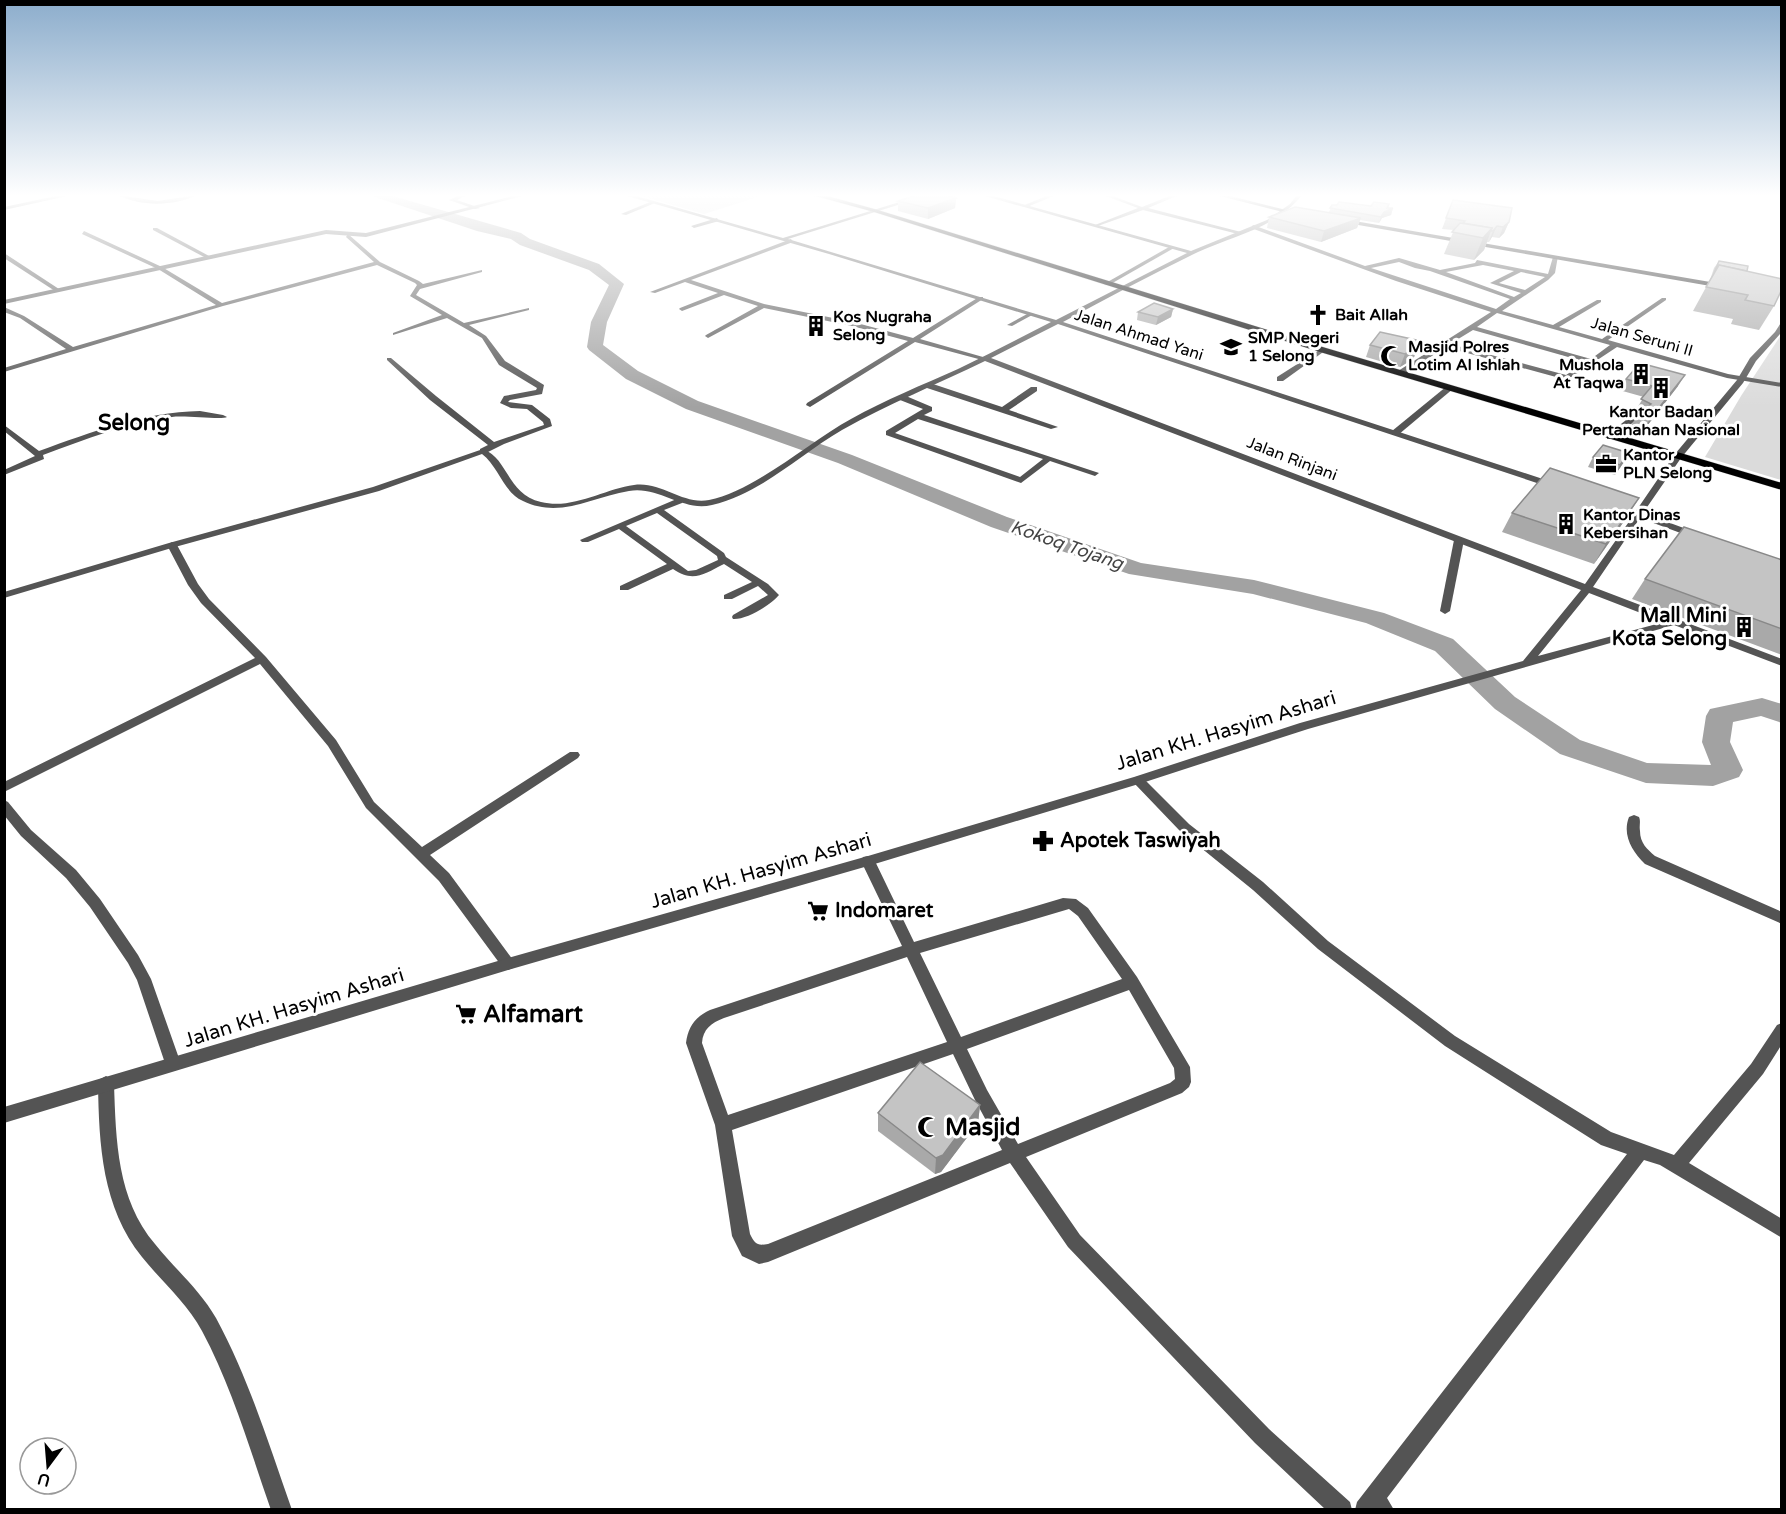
<svg xmlns="http://www.w3.org/2000/svg" width="1786" height="1514" font-family="'Varela Round',sans-serif">
  <style>
    .green { fill: #dbdbdb }
    .lines { fill: none; stroke-linecap: round; stroke-linejoin: round }
    .river { fill: #a2a2a2; fill-rule: evenodd }
    .primary-casing { stroke: #dbdbdb; stroke-width: 1 }
    .minor { fill: #545454; fill-rule: evenodd }
    .tertiary { fill: #545454; fill-rule: evenodd }
    .secondary { fill: #212121; fill-rule: evenodd }
    .primary { fill: #000; fill-rule: evenodd }
    .wall { fill: #a9a9a9 }
    .shaded-wall { fill: #898989 }
    .building { fill: #c4c4c4; stroke: #898989; stroke-width: 1.5 }
    .labels { text-anchor: middle; dominant-baseline: central; stroke-width: 6; stroke-linejoin: round; paint-order: stroke }
    .far-poi-label { font-size: 16px; font-weight: bold; fill: #000; stroke: #fff; text-anchor: start }
    .far-street-label { font-size: 16px; fill: #000; stroke: #fff }
    .far-water-label { font-size: 18px; font-style: italic; fill: #434343; stroke: #fff }
    .poi-label { font-size: 20px; font-weight: bold; fill: #000; stroke: #fff; text-anchor: start }
    .street-label { font-size: 20px; fill: #000; stroke: #fff }
    .far-district-label { font-size: 22px; font-weight: bold; fill: #000; stroke: #fff }
    .near-poi-label { font-size: 24px; font-weight: bold; fill: #000; stroke: #fff; text-anchor: start }
  </style>
  <rect width="100%" height="100%" fill="#fff"/>
  <g class="green">
    <polygon points="638,195 764,195 704,214"/>
    <polygon points="1781,335 1781,480 1705,457 1741,396"/>
  </g>
  <g class="lines">
    <polygon class="river" points="369,195 389,195 521,233 530,239 599,264 624,284 607,322 603,345 638,371 698,401 852,455 1007,517 1141,563 1254,580 1384,613 1453,639 1515,697 1580,740 1647,763 1711,765 1702,742 1706,716 1710,709 1762,698 1782,704 1782,723 1761,716 1733,722 1730,742 1743,770 1739,777 1713,786 1646,783 1560,754 1495,709 1435,651 1366,623 1253,594 1129,574 991,527 838,463 686,409 626,379 589,350 587,347 591,322 609,285 589,270 520,245 511,239 477,231"/>
    <defs>
      <polygon id="primary" points="812,195 824,195 878,210 1326,348 1782,483 1782,490 1320,352 874,212"/>
    </defs>
    <use href="#primary" class="primary-casing"/>
    <g class="minor">
      <polygon points="61,195 72,195 4,210 4,207"/>
      <path d="M118 195 158 201 197 195C174 206 141 207 118 195Z"/>
      <polygon points="460,195 467,195 457,200 480,208 475,209 449,200"/>
      <polygon points="1049,195 1056,195 1027,207 1022,206"/>
      <polygon points="1103,195 1110,195 1142,207 1172,195 1179,195 1148,208 1241,232 1238,234 1143,210 1095,227 1095,225 1138,208"/>
      <polygon points="650,202 655,203 626,215 621,214"/>
      <polygon points="717,218 719,221 694,228 691,226"/>
      <path d="M1253 225 1365 266 1399 258 1440 270 1475 263 1477 260 1548 274 1553 257 1558 256 1555 273 1548 280 1502 311 1553 325 1597 300H1601V302L1559 327 1602 339 1662 298H1666V300L1608 340 1728 374 1782 383V387L1727 378 1617 347 1567 380 1445 347 1404 375H1398V371L1491 312 1396 281 1251 228ZM1399 262 1415 268 1430 271 1510 299 1496 309 1371 268ZM1483 265 1514 271 1490 283 1521 293 1514 297 1446 272ZM1521 272 1545 277 1525 290 1499 283ZM1497 313 1610 345 1591 359 1477 327ZM1473 330 1586 362 1566 375 1450 344Z"/>
      <polygon points="153,228 157,228 211,257 206,258 153,230"/>
      <polygon points="84,231 162,267 222,303 374,262 346,237 348,234 380,262 419,281 423,284 482,270 482,272 420,289 416,295 464,323 529,308 529,310 469,325 486,336 505,361 544,385 542,394 510,400 508,402 532,405 550,419 552,426 504,444 486,453 480,453 480,449 488,445 430,400 387,360 387,358 391,358 436,396 494,442 544,425 543,422 527,409 511,408 500,403 504,396 536,390 537,388 499,365 482,338 447,318 393,335 393,333 442,315 410,296 417,285 415,283 377,265 223,306 4,372 4,368 66,349 20,318 4,312 4,307 24,316 73,347 216,305 158,269 82,234"/>
      <polygon points="791,239 793,242 691,280 764,304 853,322 913,338 979,297 983,297 983,299 920,339 990,359 986,361 915,342 810,407 806,405 807,403 908,341 852,326 764,308 708,338 705,336 706,335 758,306 724,295 682,311 679,309 680,308 718,293 685,282 655,293 650,292"/>
      <polygon points="1169,247 1174,248 1109,285 1104,284"/>
      <polygon points="4,253 59,289 60,290 55,291 4,258"/>
      <polygon points="1029,313 1034,314 1012,326 1007,325"/>
      <polygon points="1321,349 1326,350 1283,381 1277,381 1277,377"/>
      <polygon points="927,384 933,384 1002,407 1031,387 1037,387 1037,391 1009,410 1058,427 1051,429 927,388"/>
      <polygon points="1447,386 1454,388 1398,435 1392,435 1392,431"/>
      <path d="M900 396H906L932 407V411L924 415 1099 473 1095 476 1050 461 1021 483 886 435V431L923 409 900 400ZM918 419 1043 459 1020 477 895 433Z"/>
      <path d="M200 411 223 415 227 417C222 420 184 415 172 417 127 423 86 439 43 455L44 459 4 475V470L35 456 4 431V425L39 451C92 432 143 412 200 411Z"/>
      <polygon points="1635,413 1642,415 1613,439 1607,439 1607,435"/>
      <path d="M679 498 683 501 682 503 664 510 724 553 726 557 768 584 779 595C771 605 746 620 733 619L732 617 733 615 768 595 758 586 732 599H724V595L752 582 724 564C704 574 693 583 673 569L628 590H620V586L667 564 619 529 588 542H582L580 540ZM657 513 717 556 718 560 696 570 688 571 626 526Z"/>
      <polygon points="1459,537 1464,540 1450,611 1445,614 1440,611 1454,540"/>
      <polygon points="172,542 177,545 198,584 209,599 266,657 336,740 374,802 422,847 570,752 578,752 580,755 578,758 430,855 449,873 513,960 515,964 513,968 508,970 503,968 439,881 366,808 328,746 260,664 4,792 4,782 255,658 201,603 188,585 167,545"/>
      <polygon points="1138,776 1142,777 1189,824 1263,882 1328,941 1455,1036 1611,1132 1674,1155 1751,1064 1777,1025 1782,1023 1782,1044 1763,1074 1689,1163 1782,1219 1782,1238 1660,1165 1644,1160 1387,1498 1394,1510 1355,1510 1357,1502 1627,1154 1601,1145 1445,1046 1318,949 1253,890 1179,830 1134,783 1132,780"/>
      <polygon points="4,800 8,802 31,830 76,870 100,899 138,955 151,979 181,1064 179,1069 173,1071 167,1069 137,980 128,963 90,907 66,878 21,836 4,815"/>
      <path d="M1634 815 1639 817C1641 822 1639 825 1640 831 1640 843 1647 849 1655 856L1782 912V924L1645 864C1632 851 1622 835 1629 817Z"/>
      <path d="M868 856 873 857 914 942 1063 898 1076 899 1088 908 1137 977 1190 1067 1191 1082 1189 1087 1182 1093 1026 1157 1080 1235 1269 1429 1350 1502 1352 1510H1326L1255 1443 1068 1247 1010 1163 768 1262 759 1264 742 1256 732 1236 715 1125 686 1043C688 1027 695 1017 710 1010L902 946 861 861 863 857ZM1069 909 1078 916 1122 979 961 1037 920 953ZM907 957 947 1042 728 1115 702 1043C703 1029 711 1023 724 1018ZM1129 990 1174 1068 1175 1079 1170 1083 1018 1144 987 1090 967 1049ZM953 1054 975 1100 1002 1150 768 1244C757 1246 755 1244 750 1234L732 1130Z"/>
      <path d="M106 1076 112 1079 114 1084C116 1141 117 1199 155 1244 175 1269 200 1290 216 1318 249 1379 269 1445 292 1510H271C250 1450 232 1387 202 1331 187 1303 162 1282 142 1257 102 1207 99 1145 98 1084L100 1079Z"/>
    </g>
    <g class="tertiary">
      <polygon points="517,195 526,195 366,237 326,234 4,304 4,300 326,230 366,233"/>
      <path d="M624 195H633L783 238 922 195H930L788 239 1056 320 1187 253 981 195H990L1191 251 1267 220 1290 204 1297 195H1302C1276 228 1235 235 1198 252 1152 274 1108 298 1063 322L1555 483V487H1549L1058 324 991 358 1585 584 1633 516 1630 513 1631 511H1636L1675 454 1737 380 1750 358 1775 332 1782 321 1780 334 1756 361 1743 383 1681 458 1643 513 1700 534V538H1694L1640 518 1593 587 1782 659V666L1674 625 1308 729 1142 783 868 866 508 970 4 1123V1107L508 958 868 856 1134 777 1300 723 1523 661 1581 590 985 361C938 384 888 404 842 430 799 455 762 493 712 505 682 512 660 486 629 491 592 497 560 519 523 501 503 492 499 467 482 454L379 491 175 547 4 598V592L169 543 373 487 483 449C508 458 507 494 541 502 573 510 604 489 634 485 661 481 682 505 709 500 753 492 809 442 851 419 885 400 922 385 958 369 989 354 1020 338 1051 322L829 254ZM1589 593 1664 622 1538 656Z"/>
    </g>
    <g class="secondary">
      <polygon points="1216,195 1226,195 1302,214 1299,216"/>
      <polygon points="1343,219 1722,284 1725,286 1722,288 1341,222"/>
    </g>
    <use href="#primary" class="primary"/>
  </g>
  <g class="wall">
    <polygon points="956,198 955,208 928,219 898,211 898,201"/>
    <polygon points="1453,200 1509,222 1504,233 1499,238 1492,237 1489,242 1487,242 1484,250 1474,260 1444,254 1454,230 1442,229"/>
    <polygon points="1332,205 1393,208 1391,215 1382,218 1379,223 1360,220 1357,228 1321,242 1267,228 1269,217 1329,212"/>
    <polygon points="1719,261 1747,271 1774,306 1759,330 1731,324 1733,319 1693,311 1710,280 1714,268"/>
    <polygon points="1173,309 1171,317 1156,325 1137,320 1138,312"/>
    <polygon points="1421,341 1416,353 1413,359 1400,367 1366,357 1370,345"/>
    <polygon points="1626,379 1678,386 1643,431 1630,427 1637,416 1640,413 1635,411 1644,397 1619,390"/>
    <polygon points="1593,457 1624,462 1615,475 1588,467"/>
    <polygon points="1512,513 1627,517 1594,564 1502,532"/>
    <polygon points="1782,560 1782,655 1632,599 1645,579"/>
    <polygon points="980,1105 978,1123 941,1172 935,1174 878,1131 878,1113"/>
  </g>
  <g class="shaded-wall">
    <polygon points="956,198 955,208 928,219 928,208"/>
    <polygon points="1389,204 1387,211 1393,208 1391,215 1382,218 1379,223 1381,217"/>
    <polygon points="1361,218 1357,228 1321,242 1324,231"/>
    <polygon points="1509,222 1504,233 1499,238 1503,227"/>
    <polygon points="1497,226 1492,237 1489,242 1493,231"/>
    <polygon points="1492,228 1484,250 1474,260 1483,238"/>
    <polygon points="1173,309 1171,317 1156,325 1158,317"/>
    <polygon points="1421,341 1416,353 1413,359 1400,367 1405,354"/>
    <polygon points="1685,375 1678,386 1643,431 1650,419"/>
    <polygon points="1629,453 1624,462 1615,475 1620,465"/>
    <polygon points="1639,498 1627,517 1594,564 1606,544"/>
    <polygon points="980,1105 978,1123 941,1172 935,1174 936,1158"/>
  </g>
  <g class="building">
    <polygon points="916,195 945,195 956,198 928,208 898,201"/>
    <polygon points="1453,200 1512,208 1509,222 1503,227 1497,226 1493,231 1491,231 1492,228 1463,223 1465,221 1446,218"/>
    <polygon points="1339,202 1371,206 1374,202 1389,204 1387,208 1393,208 1384,212 1381,217 1330,208 1332,205 1337,205"/>
    <polygon points="1295,207 1361,218 1324,231 1269,217"/>
    <polygon points="1460,223 1492,228 1483,238 1452,232"/>
    <polygon points="1719,261 1748,266 1747,271 1719,265 1714,273"/>
    <polygon points="1719,265 1782,279 1782,289 1774,306 1745,300 1748,295 1706,287"/>
    <polygon points="1154,303 1173,309 1158,317 1138,312"/>
    <polygon points="1380,332 1421,341 1418,346 1405,354 1370,345"/>
    <polygon points="1640,363 1685,375 1650,419 1637,416 1651,404 1641,399 1652,386 1626,379"/>
    <polygon points="1603,445 1629,453 1620,465 1593,457"/>
    <polygon points="1550,468 1639,498 1606,544 1512,513"/>
    <polygon points="1684,527 1782,560 1782,629 1645,579"/>
    <polygon points="920,1062 980,1105 943,1155 936,1158 878,1113"/>
  </g>
  <linearGradient id="sky" x2="0" y2="1"><stop stop-color="#8cadcc"/><stop offset="0.48" stop-color="#fff"/><stop offset="1" stop-color="#fff" stop-opacity="0"/></linearGradient>
  <rect width="1786" height="407" fill="url(#sky)"/>
  <defs>
    <symbol id="church-bare" viewBox="-9 -9 18 18"><path d="M-1.2-6h2.4v3.5h3.3v2.4h-3.3V6h-2.4V-.1h-3.3v-2.4h3.3Z" fill="#000" stroke="#fff" stroke-width="2.5" paint-order="stroke"/></symbol>
    <symbol id="building-bare" viewBox="-9 -9 18 18"><path d="M-4-6H4V6H1V3H-1V6H-4ZM-2.5-4.3h1.7v1.8h-1.7ZM.8-4.3h1.7v1.8H.8ZM-2.5-1h1.7V.8h-1.7ZM.8-1h1.7V.8H.8Z" fill="#000" stroke="#fff" stroke-width="2.5" paint-order="stroke"/></symbol>
    <symbol id="school-bare" viewBox="-9 -9 18 18"><path d="M0-5L7-2L0 1L-7-2ZM-4 1L0 2.5L4 1V4Q0 6-4 4Z" fill="#000" stroke="#fff" stroke-width="2.5" paint-order="stroke"/></symbol>
    <symbol id="mosque-bare" viewBox="-9 -9 18 18"><path d="M3.5-4.9A6 6 0 1 0 3.5 4.9A5 5 0 1 1 3.5-4.9Z" fill="#000" stroke="#fff" stroke-width="2.5" paint-order="stroke"/></symbol>
    <symbol id="office-bare" viewBox="-9 -9 18 18"><path d="M-6-3h4V-5.5h4V-3h4V5H-6ZM-1-4.5V-3h2v-1.5ZM-6 0V1H6V0Z" fill="#000" stroke="#fff" stroke-width="2.5" paint-order="stroke"/></symbol>
    <symbol id="pharmacy-bare" viewBox="-9 -9 18 18"><path d="M-2-6h4v4h4v4h-4v4h-4v-4h-4v-4h4Z" fill="#000" stroke="#fff" stroke-width="2.5" paint-order="stroke"/></symbol>
    <symbol id="supermarket-bare" viewBox="-9 -9 18 18"><path d="M-6-5.5h2.5l.6 2H6L4.5 2H-2.5L-4.4-4H-6ZM-1.5 3.2a1.3 1.3 0 1 0 .1 0ZM3 3.2a1.3 1.3 0 1 0 .1 0Z" fill="#000" stroke="#fff" stroke-width="2.5" paint-order="stroke"/></symbol>
  </defs>
  <g fill-rule="evenodd">
    <use href="#church-bare" x="1303" y="300" width="30" height="30"/>
    <use href="#building-bare" x="801" y="311" width="30" height="30"/>
    <use href="#school-bare" x="1216" y="332" width="30" height="30"/>
    <use href="#mosque-bare" x="1376" y="341" width="30" height="30"/>
    <use href="#building-bare" x="1626" y="359" width="30" height="30"/>
    <use href="#building-bare" x="1646" y="373" width="30" height="30"/>
    <use href="#office-bare" x="1591" y="449" width="30" height="30"/>
    <use href="#building-bare" x="1551" y="509" width="30" height="30"/>
    <use href="#building-bare" x="1729" y="612" width="30" height="30"/>
    <use href="#pharmacy-bare" x="1028" y="826" width="30" height="30"/>
    <use href="#supermarket-bare" x="803" y="896" width="30" height="30"/>
    <use href="#supermarket-bare" x="451" y="999" width="30" height="30"/>
    <use href="#mosque-bare" x="913" y="1112" width="30" height="30"/>
  </g>
  <g class="labels">
    <g class="far-poi-label">
      <text x="1335" y="315">Bait Allah</text>
      <text x="833" y="317">Kos Nugraha<tspan x="833" dy="18">Selong</tspan></text>
      <text x="1248" y="338">SMP Negeri<tspan x="1248" dy="18">1 Selong</tspan></text>
      <text x="1408" y="347">Masjid Polres<tspan x="1408" dy="18">Lotim Al Ishlah</tspan></text>
      <text x="1624" y="365" text-anchor="end">Mushola<tspan x="1624" dy="18">At Taqwa</tspan></text>
      <text x="1661" y="412" text-anchor="middle">Kantor Badan<tspan x="1661" dy="18">Pertanahan Nasional</tspan></text>
      <text x="1623" y="455">Kantor<tspan x="1623" dy="18">PLN Selong</tspan></text>
      <text x="1583" y="515">Kantor Dinas<tspan x="1583" dy="18">Kebersihan</tspan></text>
    </g>
    <g class="far-street-label">
      <text transform="translate(1139 335) rotate(18)">Jalan Ahmad Yani</text>
      <text transform="translate(1642 337) rotate(16)">Jalan Seruni II</text>
      <text transform="translate(1292 459) rotate(21)">Jalan Rinjani</text>
    </g>
    <g class="far-water-label">
      <text transform="translate(1067 545) rotate(19)">Kokoq Tojang</text>
    </g>
    <g class="poi-label">
      <text x="1727" y="616" text-anchor="end">Mall Mini<tspan x="1727" dy="23">Kota Selong</tspan></text>
      <text x="1060" y="841">Apotek Taswiyah</text>
      <text x="835" y="911">Indomaret</text>
    </g>
    <g class="street-label">
      <text transform="translate(1226 731) rotate(-17)">Jalan KH. Hasyim Ashari</text>
      <text transform="translate(761 871) rotate(-16)">Jalan KH. Hasyim Ashari</text>
      <text transform="translate(294 1008) rotate(-17)">Jalan KH. Hasyim Ashari</text>
    </g>
    <g class="far-district-label">
      <text x="134" y="423">Selong</text>
    </g>
    <g class="near-poi-label">
      <text x="483" y="1014">Alfamart</text>
      <text x="945" y="1127">Masjid</text>
    </g>
  </g>
  <rect width="1786" height="1514" fill="none" stroke="#000000" stroke-width="12"/>
  <g transform="translate(48 1466) rotate(196)"><circle r="28" fill="#ffffff" stroke="#999999" stroke-width="1.5"/>
  <path d="M0-4.5L10 22L0 15L-10 22Z" fill="#000000"/>
  <text y="-9" font-size="16" font-weight="bold" text-anchor="middle" fill="#000000">U</text>
  </g>
</svg>
